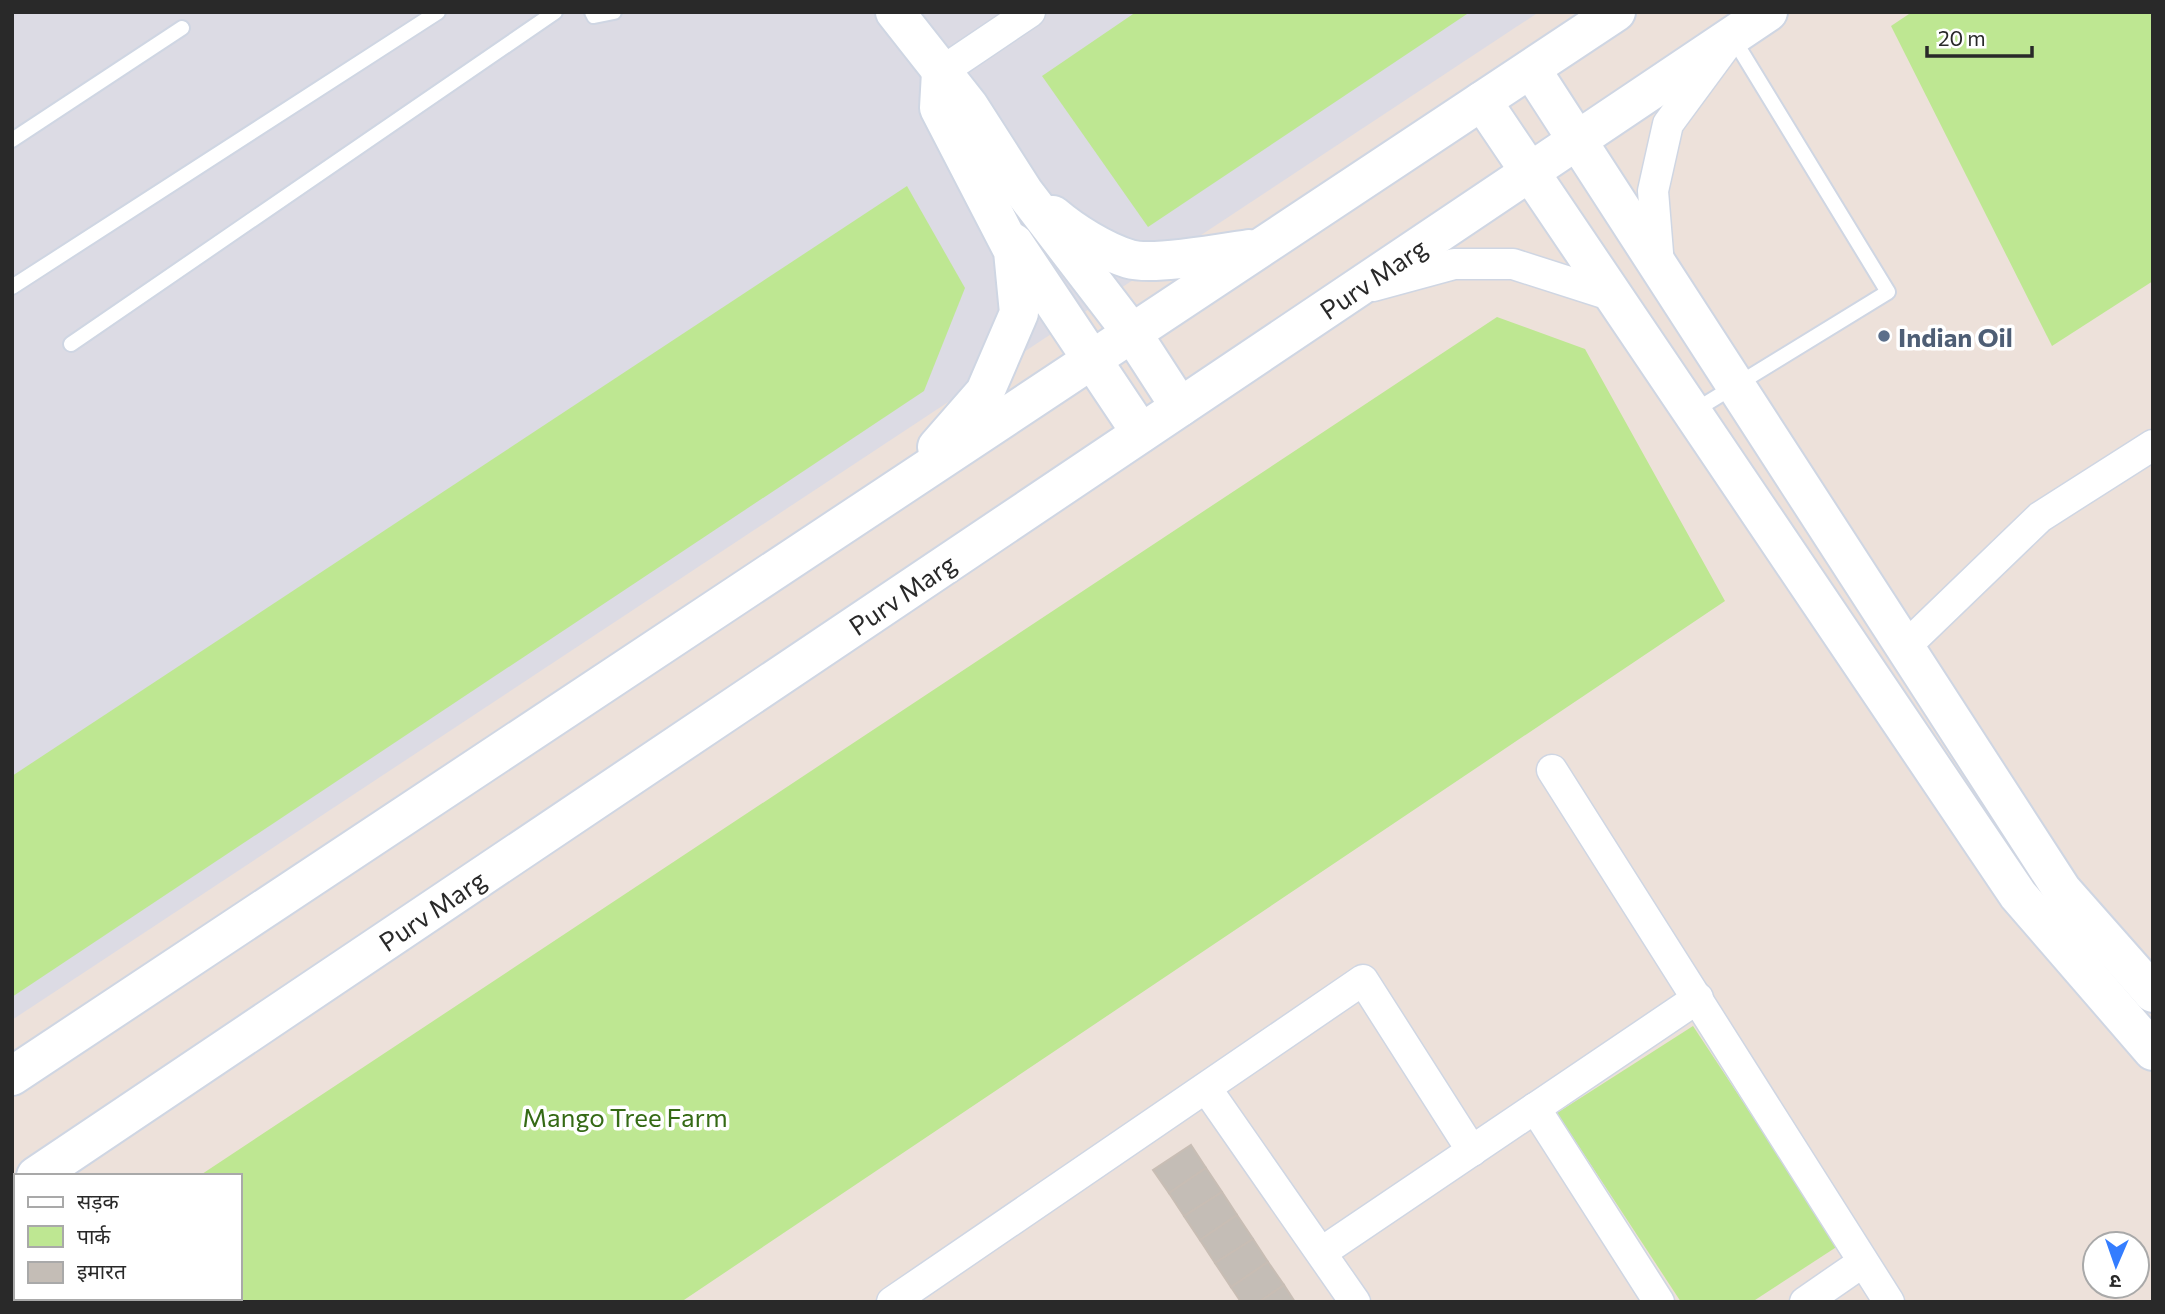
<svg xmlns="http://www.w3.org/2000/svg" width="2165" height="1314" font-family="Commissioner,'Noto Sans Devanagari',sans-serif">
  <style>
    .industrial { fill: #dcdbe4 }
    .green { fill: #bee792 }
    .building { fill: #c4bdb6; stroke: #c8bdb4; stroke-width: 2 }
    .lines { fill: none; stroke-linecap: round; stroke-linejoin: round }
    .lane-casing { stroke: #cfd6e3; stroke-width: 18 }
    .street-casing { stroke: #cfd6e3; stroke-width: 33 }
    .secondary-casing { stroke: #cfd6e3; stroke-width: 42 }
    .lane { stroke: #fff; stroke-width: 14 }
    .street { stroke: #fff; stroke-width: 30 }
    .secondary { stroke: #fff; stroke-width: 38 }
    .service-dot { fill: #5c6f8a; stroke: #fff; stroke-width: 2.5 }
    .labels { text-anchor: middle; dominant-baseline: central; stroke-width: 7; stroke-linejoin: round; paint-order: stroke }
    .street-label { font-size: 26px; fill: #292929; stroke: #fff }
    .service-label { font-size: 26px; font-weight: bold; fill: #4e5e75; stroke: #fff; text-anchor: start }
    .park-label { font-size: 26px; fill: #356a15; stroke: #fff }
  </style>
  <rect width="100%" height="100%" fill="#ede1da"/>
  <polygon class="industrial" points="12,12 1539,12 12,1020"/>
  <g class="green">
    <polygon points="1136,12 1470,12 1148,227 1042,76"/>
    <polygon points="1912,12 2153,12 2153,281 2052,346 1891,26"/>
    <polygon points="907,186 965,288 924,391 12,997 12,776"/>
    <polygon points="1497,317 1585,349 1725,601 681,1302 12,1302 16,1297 240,1298 240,1176 199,1176"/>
    <polygon points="1693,1026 1838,1246 1752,1302 1681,1302 1557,1113"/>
  </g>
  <g class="building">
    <polygon points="1191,1145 1206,1168 1169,1193 1153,1170"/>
    <polygon points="1206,1168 1222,1192 1184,1216 1169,1193"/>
    <polygon points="1222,1192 1237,1215 1200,1240 1184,1216"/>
    <polygon points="1237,1215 1253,1239 1215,1263 1200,1240"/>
    <polygon points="1253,1239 1268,1262 1231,1287 1215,1263"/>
    <polygon points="1268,1262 1284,1285 1259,1302 1241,1302 1231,1287"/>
    <polygon points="1284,1285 1295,1302 1259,1302"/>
  </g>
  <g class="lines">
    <defs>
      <g id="lane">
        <polyline points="592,12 594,16 614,12"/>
        <polyline points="12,140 182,28"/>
        <polyline points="12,287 438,12"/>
        <polyline points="71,344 555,12"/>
        <polyline points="1694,411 1888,292 1733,38"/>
      </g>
      <g id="street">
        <polyline points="941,72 1030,12"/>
        <polyline points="1659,265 1653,191 1668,124 1724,48"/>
        <polyline points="1373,286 1454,264 1513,264 1613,296"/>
        <polyline points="1905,647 2040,517 2153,445"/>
        <polyline points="1552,770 1889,1302"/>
        <polyline points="1206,1088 1355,1302"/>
        <polyline points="1535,1108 1659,1302"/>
        <polyline points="1322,1252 1698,998"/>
        <polyline points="892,1302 1363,980 1472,1151"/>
        <polyline points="1805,1302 1863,1262"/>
      </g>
      <g id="secondary">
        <polyline points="895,12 969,106 1024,192 1132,333 1180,407"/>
        <polyline points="1531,69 2062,890 2153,993"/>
        <polyline points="1482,101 2018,895 2153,1051"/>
        <path d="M1053 215C1073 232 1103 251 1129 259 1153 266 1222 253 1249 249"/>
        <polyline points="1014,243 1141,433"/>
        <polyline points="937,447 985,392 1019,313 1013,251 939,108 941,72"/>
        <polyline points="12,1076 1616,12"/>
        <polyline points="36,1176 1768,12"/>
      </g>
    </defs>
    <use href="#lane" class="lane-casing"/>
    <use href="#street" class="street-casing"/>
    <use href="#secondary" class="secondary-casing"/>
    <use href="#lane" class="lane"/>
    <use href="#street" class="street"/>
    <use href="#secondary" class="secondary"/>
  </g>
  <circle class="service-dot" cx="1884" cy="336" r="7"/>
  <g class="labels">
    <g class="street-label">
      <text transform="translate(1373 278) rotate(-34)">Purv Marg</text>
      <text transform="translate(902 594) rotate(-34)">Purv Marg</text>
      <text transform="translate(432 910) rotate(-34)">Purv Marg</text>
    </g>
    <g class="service-label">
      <text x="1898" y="336">Indian Oil</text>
    </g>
    <g class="park-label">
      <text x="625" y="1116">Mango Tree Farm</text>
    </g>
  </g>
  <rect width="2165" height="1314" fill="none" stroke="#292929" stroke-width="28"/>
  <rect x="14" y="1174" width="228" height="126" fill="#ffffff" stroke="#a9a9a9" stroke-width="2"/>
  <rect x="28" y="1197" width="35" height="10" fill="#ffffff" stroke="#a9a9a9" stroke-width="2"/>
  <text x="77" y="1209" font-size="21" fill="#292929">सड़क</text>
  <rect x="28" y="1226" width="35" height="21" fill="#bee792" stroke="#a9a9a9" stroke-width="2"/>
  <text x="77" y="1244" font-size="21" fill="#292929">पार्क</text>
  <rect x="28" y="1262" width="35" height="21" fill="#c4bdb6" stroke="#a9a9a9" stroke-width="2"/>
  <text x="77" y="1279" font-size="21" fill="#292929">इमारत</text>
  <g transform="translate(2116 1265) rotate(182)"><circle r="33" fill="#ffffff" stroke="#a9a9a9" stroke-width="2"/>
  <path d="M0-5L12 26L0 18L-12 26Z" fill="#347dff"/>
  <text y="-10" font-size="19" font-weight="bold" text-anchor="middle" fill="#292929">उ</text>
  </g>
  <path d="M1927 46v10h105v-10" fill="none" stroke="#292929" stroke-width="3.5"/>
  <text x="1938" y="46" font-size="21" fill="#292929" stroke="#ffffff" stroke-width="5" paint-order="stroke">20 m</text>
</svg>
